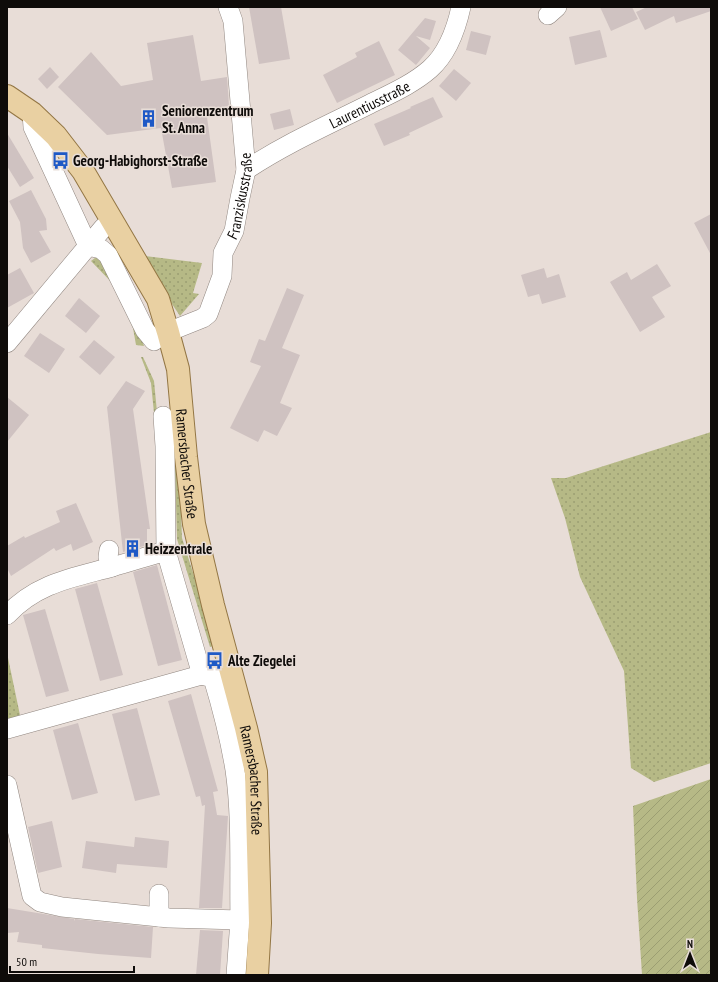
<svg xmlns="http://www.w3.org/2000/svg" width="718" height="982" font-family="'PT Sans Narrow',sans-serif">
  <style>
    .grass { fill: url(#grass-dots) }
    .garden { fill: url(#garden-furrows) }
    .building { fill: #cfc2c1 }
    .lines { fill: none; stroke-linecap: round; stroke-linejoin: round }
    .minor-casing { stroke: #918781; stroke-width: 20 }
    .major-casing { stroke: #937644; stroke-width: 24 }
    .minor { stroke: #fff; stroke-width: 19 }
    .major { stroke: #e9d0a2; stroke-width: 22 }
    .labels { text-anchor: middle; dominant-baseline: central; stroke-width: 3; stroke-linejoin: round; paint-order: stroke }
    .street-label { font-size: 15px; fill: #0e0b09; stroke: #e8ddd7 }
    .poi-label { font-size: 15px; font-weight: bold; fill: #0e0b09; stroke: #e8ddd7; text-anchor: start }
  </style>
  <defs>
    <pattern id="grass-dots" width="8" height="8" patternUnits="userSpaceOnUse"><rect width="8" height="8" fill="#b6b986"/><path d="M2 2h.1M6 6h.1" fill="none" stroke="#9b9e72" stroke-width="1.8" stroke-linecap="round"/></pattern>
    <pattern id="garden-furrows" width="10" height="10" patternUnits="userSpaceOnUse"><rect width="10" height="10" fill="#b6b986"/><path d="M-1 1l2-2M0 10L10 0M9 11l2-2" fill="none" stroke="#9b9e72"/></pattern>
  </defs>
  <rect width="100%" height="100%" fill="#e8ddd7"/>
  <g class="grass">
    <polygon points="103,252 131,307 144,346 136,345 133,328 115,286 91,261"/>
    <polygon points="145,256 202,263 193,293 199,294 180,316 164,292"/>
    <polygon points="141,357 143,357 154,381 157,412 154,413 151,383"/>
    <polygon points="711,432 711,763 654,782 631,768 624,671 580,577 565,518 551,478 566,478"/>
    <polygon points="174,435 178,435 182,538 216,645 210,647 177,539"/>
    <polygon points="7,653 21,720 7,724"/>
  </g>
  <polygon class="garden" points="711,779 711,975 642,975 637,898 633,806"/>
  <g class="building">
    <polygon points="249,7 281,7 290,59 259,64"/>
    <polygon points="600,7 632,7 638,19 611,31"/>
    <polygon points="647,7 711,7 711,11 676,23 674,16 645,30 636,12"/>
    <polygon points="425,18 436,21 430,40 416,36 430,48 416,65 398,50"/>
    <polygon points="600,30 607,57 575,65 569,37"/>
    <polygon points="471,31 491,36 486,55 466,50"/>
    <polygon points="193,35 201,81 227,77 229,106 206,110 216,182 172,188 161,128 107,135 58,87 91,52 121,86 153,80 147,43"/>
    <polygon points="379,41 395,75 337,103 323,75 357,57 355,53"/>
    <polygon points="50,67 59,77 47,89 38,79"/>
    <polygon points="454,69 471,83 456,101 439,86"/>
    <polygon points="433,97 443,117 409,133 410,135 384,146 374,124 411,108 410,107"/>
    <polygon points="290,109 294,125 274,130 270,114"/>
    <polygon points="7,133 34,178 20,187 7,166"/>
    <polygon points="31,190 46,219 47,230 39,231 51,252 31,263 23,248 20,222 9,201"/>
    <polygon points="711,214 711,255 694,223"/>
    <polygon points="657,264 671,286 652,297 665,317 640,332 610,282 627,272 631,280"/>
    <polygon points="20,268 34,293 7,308 7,275"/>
    <polygon points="544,268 547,278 559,274 566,297 542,304 539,294 528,297 521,275"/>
    <polygon points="287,288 304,295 282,348 300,355 280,403 292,408 277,436 264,430 258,442 230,428 261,366 250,362 259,339 265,341"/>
    <polygon points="79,298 100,316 86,333 65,316"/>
    <polygon points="40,333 65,349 49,373 24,356"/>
    <polygon points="94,340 115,357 100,375 79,357"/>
    <polygon points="126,381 145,391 133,409 150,529 147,529 147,545 123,552 107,407"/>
    <polygon points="7,397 29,415 7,442"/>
    <polygon points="76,503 93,542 73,551 71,544 56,551 54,548 11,576 7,568 7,546 24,536 25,538 60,522 56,511"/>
    <polygon points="157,565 182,660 158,666 133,572"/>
    <polygon points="97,583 123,675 100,681 75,589"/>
    <polygon points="45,609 69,691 46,697 23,615"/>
    <polygon points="191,694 218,791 213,792 217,815 228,816 222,908 199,908 205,805 202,806 200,796 196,797 168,701"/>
    <polygon points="137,708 160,795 135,801 112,714"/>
    <polygon points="78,723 98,793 72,800 53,730"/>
    <polygon points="52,821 62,867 38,873 28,827"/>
    <polygon points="135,837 169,841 167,868 117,864 116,873 82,868 86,841 134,847"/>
    <polygon points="7,908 74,919 74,921 75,919 153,927 151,958 98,954 42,948 42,945 17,942 19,932 7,933"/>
    <polygon points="200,930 223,931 220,975 196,975"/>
  </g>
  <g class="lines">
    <defs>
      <g id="minor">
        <polyline points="548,15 557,7"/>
        <polyline points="32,113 33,127 88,246 101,249 108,255 145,330 154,341"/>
        <path id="s1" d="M246 170C285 144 328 125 370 104 390 94 413 84 430 69 448 53 456 30 461 7"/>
        <path id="s2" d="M168 332 203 318 208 314 222 276 223 253 234 231 240 198 246 170 233 21 228 7"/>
        <polyline points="7,343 103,228 112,221"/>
        <polyline points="163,416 165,446 166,551"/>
        <polyline points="109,550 108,557 112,567"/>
        <path d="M7 615C37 583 72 578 112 567 130 562 148 556 166 551L202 675"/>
        <polyline points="7,729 212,672"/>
        <path d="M7 785 32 896 40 902 62 907 169 918 240 920C239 871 242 819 235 770 230 739 222 708 213 678L202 675"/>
        <polyline points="159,894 159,917"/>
        <polyline points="236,975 240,920"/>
      </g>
      <g id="major">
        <path id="s3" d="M7 96 32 113 56 136 83 171 158 299 168 332 178 369 186 457 194 524 213 605 246 728 256 772 260 923 257 975"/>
      </g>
    </defs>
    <use href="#minor" class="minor-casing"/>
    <use href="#major" class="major-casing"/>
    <use href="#minor" class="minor"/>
    <use href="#major" class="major"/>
  </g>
  <defs>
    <symbol id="building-bare" viewBox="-9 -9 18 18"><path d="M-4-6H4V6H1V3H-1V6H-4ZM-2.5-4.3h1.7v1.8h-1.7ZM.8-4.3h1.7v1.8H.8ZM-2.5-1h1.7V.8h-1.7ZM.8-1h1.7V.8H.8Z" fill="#1e59c6" stroke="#e8ddd7" stroke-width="2.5" paint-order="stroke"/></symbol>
    <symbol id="bus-bare" viewBox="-9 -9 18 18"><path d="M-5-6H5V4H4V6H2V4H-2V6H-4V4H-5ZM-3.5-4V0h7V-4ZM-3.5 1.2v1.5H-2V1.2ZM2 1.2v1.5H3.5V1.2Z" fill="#1e59c6" stroke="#e8ddd7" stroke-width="2.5" paint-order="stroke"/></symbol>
  </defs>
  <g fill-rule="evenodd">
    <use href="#building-bare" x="136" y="106" width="25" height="25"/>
    <use href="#bus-bare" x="48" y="148" width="25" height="25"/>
    <use href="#building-bare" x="120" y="536" width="25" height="25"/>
    <use href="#bus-bare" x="202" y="648" width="25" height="25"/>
  </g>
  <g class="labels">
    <g class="street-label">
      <text stroke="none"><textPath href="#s1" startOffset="140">Laurentiusstraße</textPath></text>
      <text stroke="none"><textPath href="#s2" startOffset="168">Franziskusstraße</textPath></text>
      <text stroke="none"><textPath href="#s3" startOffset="424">Ramersbacher Straße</textPath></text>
      <text stroke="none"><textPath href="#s3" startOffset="748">Ramersbacher Straße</textPath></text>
    </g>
    <g class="poi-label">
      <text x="162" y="110">Seniorenzentrum<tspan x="162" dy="17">St. Anna</tspan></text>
      <text x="73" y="160">Georg-Habighorst-Straße</text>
      <text x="145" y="548">Heizzentrale</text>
      <text x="228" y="660">Alte Ziegelei</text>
    </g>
  </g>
  <rect width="718" height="982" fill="none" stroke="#0e0b09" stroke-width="16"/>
  <g transform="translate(690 954)" stroke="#e8ddd7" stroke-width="3" paint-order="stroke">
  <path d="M0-3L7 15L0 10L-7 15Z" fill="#0e0b09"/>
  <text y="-6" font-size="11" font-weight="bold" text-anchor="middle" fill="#0e0b09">N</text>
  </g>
  <path d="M10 966v6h124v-6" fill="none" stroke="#0e0b09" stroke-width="2"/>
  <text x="16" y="966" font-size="12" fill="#0e0b09" stroke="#e8ddd7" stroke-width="3" paint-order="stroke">50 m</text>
</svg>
